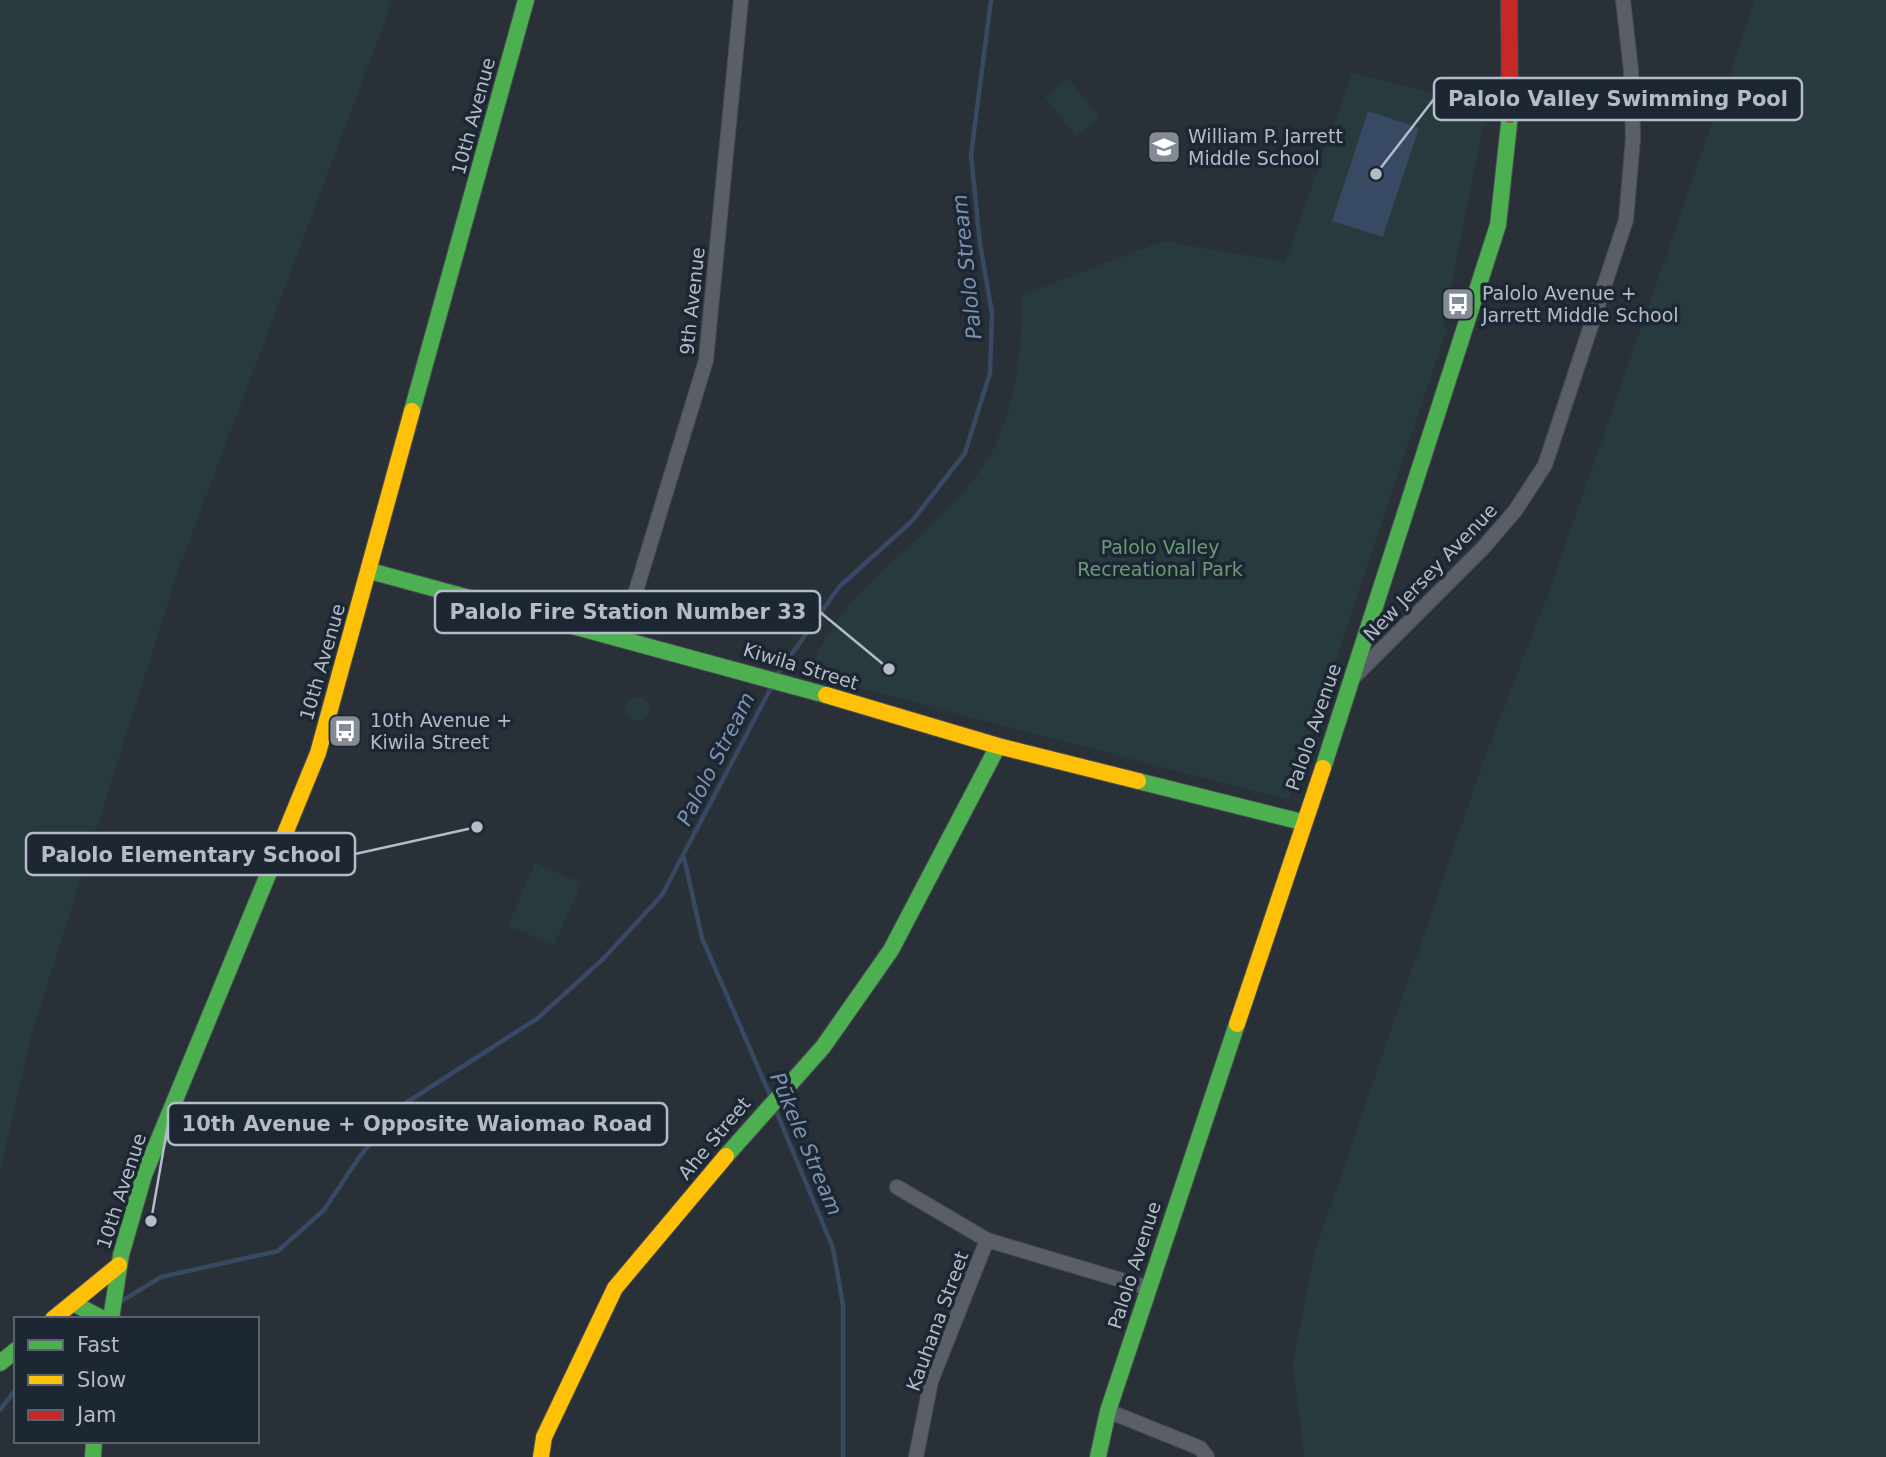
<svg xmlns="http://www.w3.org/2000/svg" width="1886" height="1457" font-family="'DejaVu Sans',sans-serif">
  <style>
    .green { fill: #273a3e }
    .water { fill: #384963 }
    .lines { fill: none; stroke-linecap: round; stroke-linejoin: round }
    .stream { stroke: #384963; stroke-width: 4.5 }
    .street-casing { stroke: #484c53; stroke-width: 16 }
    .fast-casing { stroke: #484c53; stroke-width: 18 }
    .slow-casing { stroke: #484c53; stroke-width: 18 }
    .jam-casing { stroke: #484c53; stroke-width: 18 }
    .street { stroke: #5a5e66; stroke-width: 14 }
    .fast { stroke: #4caf50; stroke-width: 16 }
    .slow { stroke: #ffc107; stroke-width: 16 }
    .jam { stroke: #c62828; stroke-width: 16 }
    .labels { text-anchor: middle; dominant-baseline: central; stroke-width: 7; stroke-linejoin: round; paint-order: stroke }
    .street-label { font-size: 19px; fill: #b4bcc9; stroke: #1d2633 }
    .poi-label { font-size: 19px; fill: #b4bcc9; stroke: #1d2633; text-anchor: start }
    .park-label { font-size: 19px; fill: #6b9a76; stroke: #1d2633 }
    .water-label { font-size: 21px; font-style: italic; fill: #7c92b1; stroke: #1d2633 }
    .leader { fill: none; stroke: #b4bcc9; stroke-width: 2.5 }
    .callout-dot { fill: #b4bcc9; stroke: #1d2633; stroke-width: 2.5 }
    .callout { fill: #1d2633; stroke: #b4bcc9; stroke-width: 2.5 }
    .callout-label { font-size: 21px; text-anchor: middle; font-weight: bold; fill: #b4bcc9 }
  </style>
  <rect width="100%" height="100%" fill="#2a3038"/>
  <g class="green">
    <polygon points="0,0 393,0 178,571 32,1033 0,1172"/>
    <polygon points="1755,0 1886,0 1886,1457 1304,1457 1293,1363 1315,1251 1486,754 1550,589"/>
    <path d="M1352 73 1450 97 1486 111 1443 326 1447 328 1289 800 809 675C814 663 818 651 824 641 857 579 941 530 982 468 1016 418 1022 354 1022 295L1163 241 1285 262Z"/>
    <polygon points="1068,78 1099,118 1076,136 1045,97"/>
    <circle cx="638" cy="709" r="12"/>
    <polygon points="535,863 581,883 554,945 508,926"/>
  </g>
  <polygon class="water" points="1368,111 1419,128 1383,237 1332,221"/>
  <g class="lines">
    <g class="stream">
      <polyline points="777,675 839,587 912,521 965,453 990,373 992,313 980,244 971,155 991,0"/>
      <polyline points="684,858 702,938 770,1095"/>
      <polyline points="774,1106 833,1248 843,1305 843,1457"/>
      <polyline points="120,1302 161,1277 278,1251 324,1210 358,1159 398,1108 538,1018 603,959 662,895 772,686"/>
      <polyline points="0,1410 16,1389"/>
    </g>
    <defs>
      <g id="street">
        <polyline points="622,637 706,360 741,0"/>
        <polyline points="1355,676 1483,548 1515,511 1545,465 1626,220 1633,138 1631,70 1623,0"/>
        <polyline points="897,1187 987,1240"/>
        <polyline points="1108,1411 1200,1448 1207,1457"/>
        <polyline points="916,1457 931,1381 987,1240 1148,1288"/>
      </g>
      <g id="fast">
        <polyline points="412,411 526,0"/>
        <polyline points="370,571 826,695"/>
        <polyline points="1323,768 1498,225 1510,115"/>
        <polyline points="1138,781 1302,822"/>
        <polyline points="726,1156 823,1047 891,950 998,746"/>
        <polyline points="73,1303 103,1319"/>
        <polyline points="111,1319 121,1255 144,1175 284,836"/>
        <polyline points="0,1363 16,1350"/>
        <polyline points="93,1457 94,1441"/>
        <polyline points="1098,1457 1108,1411 1237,1024"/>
      </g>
      <g id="slow">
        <polyline points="826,695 998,746 1138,781"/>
        <polyline points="284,836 318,753 412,411"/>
        <polyline points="1237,1024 1323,768"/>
        <polyline points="53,1319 119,1265"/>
        <polyline points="541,1457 544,1437 615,1288 726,1156"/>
      </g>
      <polyline id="jam" points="1509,0 1510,115"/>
    </defs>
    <use href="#street" class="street-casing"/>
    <use href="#fast" class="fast-casing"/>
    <use href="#slow" class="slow-casing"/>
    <use href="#jam" class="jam-casing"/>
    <use href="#street" class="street"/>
    <use href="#fast" class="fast"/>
    <use href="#slow" class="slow"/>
    <use href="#jam" class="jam"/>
  </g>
  <defs>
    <symbol id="school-square" viewBox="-11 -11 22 22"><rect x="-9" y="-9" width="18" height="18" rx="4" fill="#848b96" stroke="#1d2633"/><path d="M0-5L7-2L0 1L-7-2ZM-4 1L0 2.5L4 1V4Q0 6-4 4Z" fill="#fff"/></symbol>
    <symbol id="bus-square" viewBox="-11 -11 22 22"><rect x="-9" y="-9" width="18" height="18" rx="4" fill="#848b96" stroke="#1d2633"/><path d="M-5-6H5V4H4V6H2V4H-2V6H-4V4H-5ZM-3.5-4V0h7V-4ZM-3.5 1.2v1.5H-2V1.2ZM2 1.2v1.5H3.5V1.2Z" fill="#fff"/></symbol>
  </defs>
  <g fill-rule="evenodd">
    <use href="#school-square" x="1145" y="128" width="38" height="38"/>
    <use href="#bus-square" x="1439" y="285" width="38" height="38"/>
    <use href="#bus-square" x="326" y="712" width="38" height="38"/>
  </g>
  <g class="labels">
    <g class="street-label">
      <text transform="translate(473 116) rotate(-75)">10th Avenue</text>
      <text transform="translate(692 301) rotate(-84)">9th Avenue</text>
      <text transform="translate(1430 572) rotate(-46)">New Jersey Avenue</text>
      <text transform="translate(322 662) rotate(-74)">10th Avenue</text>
      <text transform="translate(801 666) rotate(17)">Kiwila Street</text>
      <text transform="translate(1313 727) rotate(-71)">Palolo Avenue</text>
      <text transform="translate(714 1138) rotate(-50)">Ahe Street</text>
      <text transform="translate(121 1191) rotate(-72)">10th Avenue</text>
      <text transform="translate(1134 1265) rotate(-72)">Palolo Avenue</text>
      <text transform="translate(937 1321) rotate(-70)">Kauhana Street</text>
    </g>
    <g class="poi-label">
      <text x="1188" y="136">William P. Jarrett<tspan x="1188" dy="22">Middle School</tspan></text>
      <text x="1482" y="293">Palolo Avenue +<tspan x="1482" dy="22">Jarrett Middle School</tspan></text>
      <text x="370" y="720">10th Avenue +<tspan x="370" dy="22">Kiwila Street</tspan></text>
    </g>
    <g class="park-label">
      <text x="1160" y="547">Palolo Valley<tspan x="1160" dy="22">Recreational Park</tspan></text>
    </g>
    <g class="water-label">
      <text transform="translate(967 267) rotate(-96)">Palolo Stream</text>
      <text transform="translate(716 759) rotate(-63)">Palolo Stream</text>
      <text transform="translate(806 1144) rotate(67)">Pūkele Stream</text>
    </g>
  </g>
  <path class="leader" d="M1376 174L1434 99M889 669L820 612M477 827L355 854M151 1221L168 1124"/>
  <g class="callout-dot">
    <circle cx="1376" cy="174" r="7"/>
    <circle cx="889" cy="669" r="7"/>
    <circle cx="477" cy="827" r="7"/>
    <circle cx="151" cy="1221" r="7"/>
  </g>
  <g class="callout">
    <rect x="1434" y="78" width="368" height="42" rx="7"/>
    <rect x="435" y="591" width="385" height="42" rx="7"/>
    <rect x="26" y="833" width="329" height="42" rx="7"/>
    <rect x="168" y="1103" width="499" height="42" rx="7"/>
  </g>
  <g class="callout-label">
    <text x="1618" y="106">Palolo Valley Swimming Pool</text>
    <text x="628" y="619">Palolo Fire Station Number 33</text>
    <text x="191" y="862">Palolo Elementary School</text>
    <text x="417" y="1131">10th Avenue + Opposite Waiomao Road</text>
  </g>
  <rect x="14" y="1317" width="245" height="126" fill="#1d2633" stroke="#59626f" stroke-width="2"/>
  <rect x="28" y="1340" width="35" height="10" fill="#4caf50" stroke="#59626f" stroke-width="2"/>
  <text x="77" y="1352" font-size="21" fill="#b4bcc9">Fast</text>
  <rect x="28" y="1375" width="35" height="10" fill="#ffc107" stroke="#59626f" stroke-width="2"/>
  <text x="77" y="1387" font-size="21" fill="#b4bcc9">Slow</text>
  <rect x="28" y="1410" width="35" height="10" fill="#c62828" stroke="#59626f" stroke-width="2"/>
  <text x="77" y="1422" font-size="21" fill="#b4bcc9">Jam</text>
</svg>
